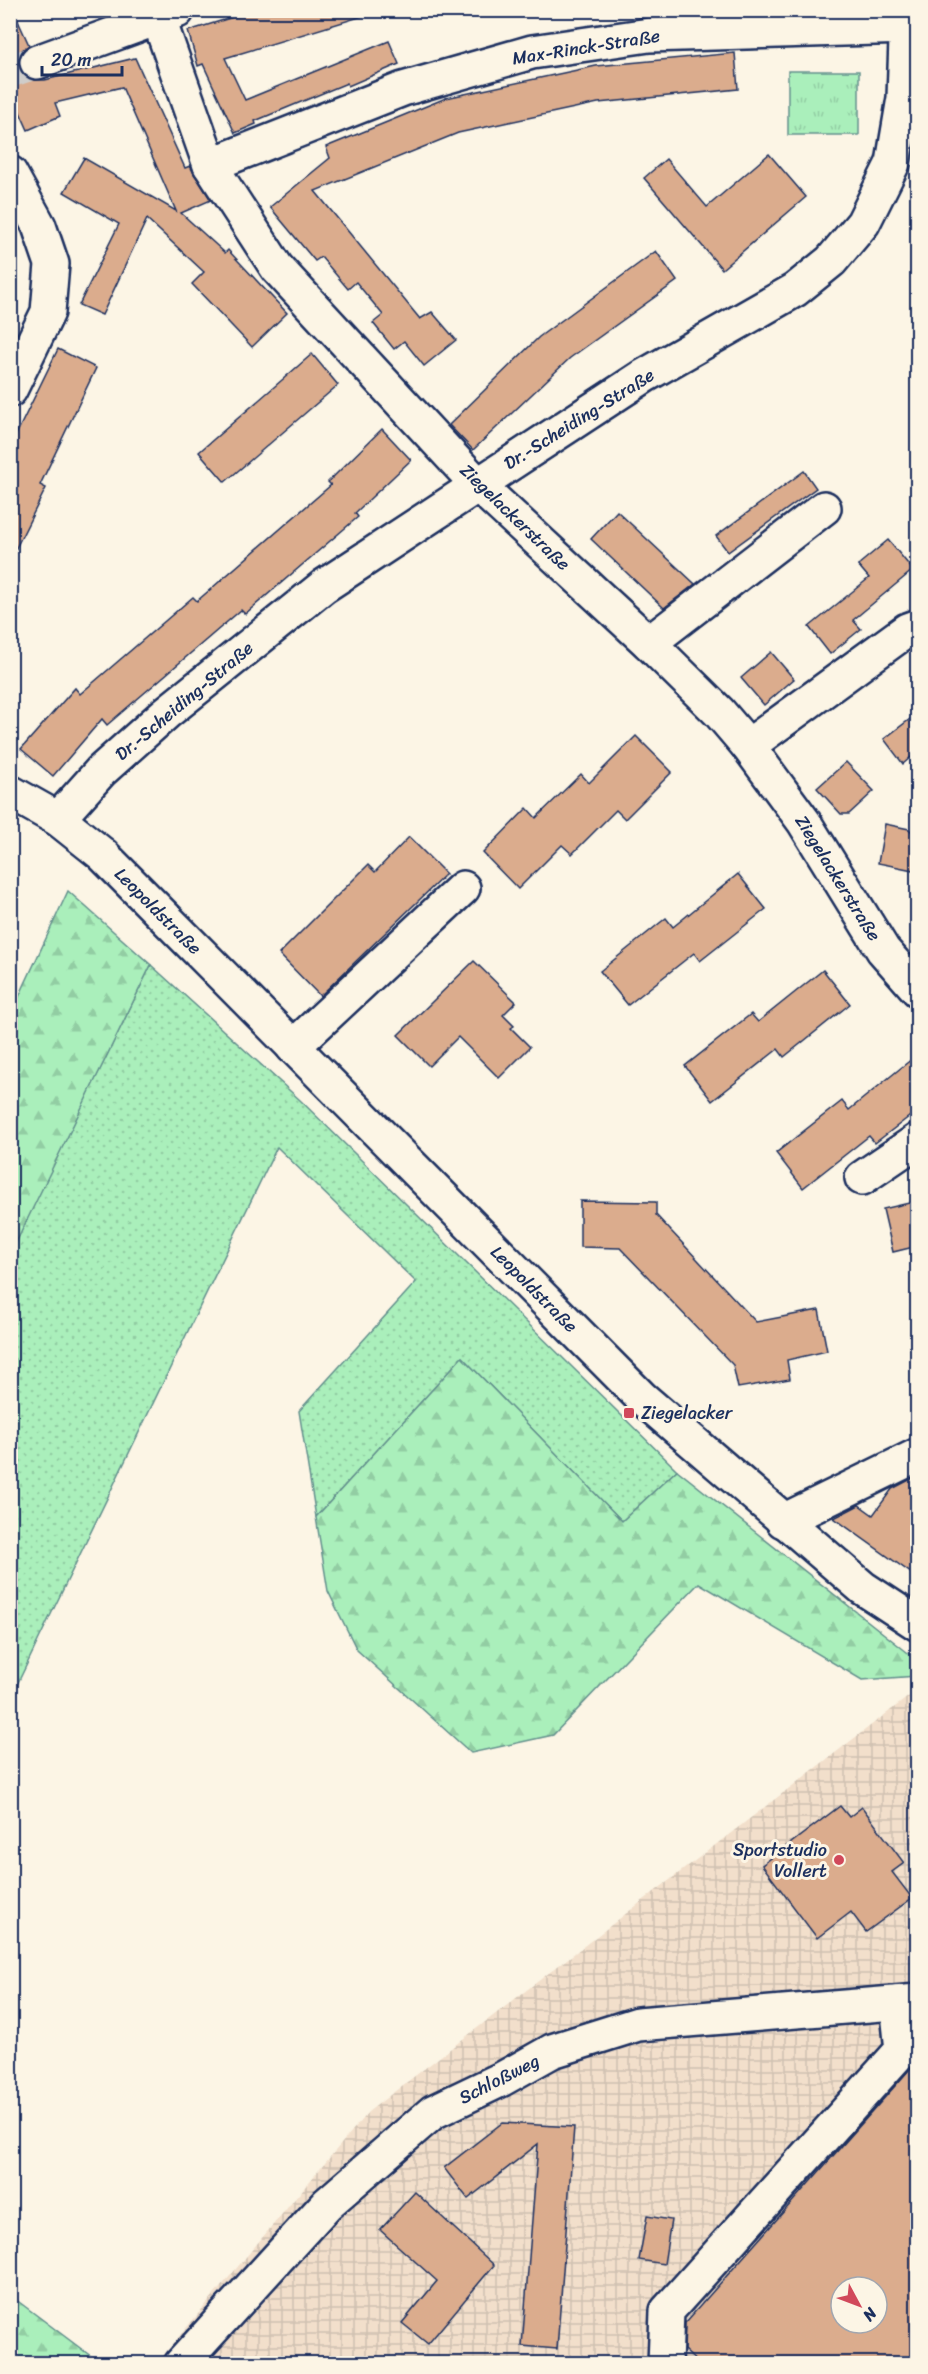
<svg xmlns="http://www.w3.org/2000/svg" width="928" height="2374" font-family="Sriracha,sans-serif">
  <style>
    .industrial { fill: url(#industrial-grid); fill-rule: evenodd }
    .grass { fill: url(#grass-dots); stroke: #628f8c; stroke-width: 1.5 }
    .forest { fill: url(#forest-firs); stroke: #628f8c; stroke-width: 1.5 }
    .park { fill: url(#park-tufts); stroke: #628f8c; stroke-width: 1.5 }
    .building { fill: #dbac8d; stroke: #1b2f5e; stroke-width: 1.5; fill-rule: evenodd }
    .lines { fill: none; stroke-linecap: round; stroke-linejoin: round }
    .minor-tunnel { stroke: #cfcdca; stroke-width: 33; stroke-dasharray: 33 16; stroke-linecap: butt }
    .minor-casing { stroke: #1b2f5e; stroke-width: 38 }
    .minor { stroke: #fcf5e5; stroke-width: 33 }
    .poi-dot { fill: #d1495b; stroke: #fcf5e5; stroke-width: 2 }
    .labels { text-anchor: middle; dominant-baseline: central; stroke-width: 6; stroke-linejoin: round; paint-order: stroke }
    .street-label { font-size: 18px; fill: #1b2f5e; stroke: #fcf5e5 }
    .poi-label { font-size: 18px; fill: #1b2f5e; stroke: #fcf5e5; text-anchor: start }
  </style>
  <defs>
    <pattern id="industrial-grid" width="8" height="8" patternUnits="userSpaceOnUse" patternTransform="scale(1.5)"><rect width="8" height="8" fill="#f2dfcb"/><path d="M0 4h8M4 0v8" fill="none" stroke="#cfc0b1"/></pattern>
    <pattern id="grass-dots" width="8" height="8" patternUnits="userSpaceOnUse" patternTransform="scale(1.5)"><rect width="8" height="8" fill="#aaefbb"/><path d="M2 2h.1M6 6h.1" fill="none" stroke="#92cda3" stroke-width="1.8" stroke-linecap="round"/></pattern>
    <pattern id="forest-firs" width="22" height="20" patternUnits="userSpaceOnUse" patternTransform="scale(1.5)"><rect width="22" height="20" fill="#aaefbb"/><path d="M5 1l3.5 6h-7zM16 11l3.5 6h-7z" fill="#92cda3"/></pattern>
    <pattern id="park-tufts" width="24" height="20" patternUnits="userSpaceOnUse" patternTransform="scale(1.5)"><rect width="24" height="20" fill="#aaefbb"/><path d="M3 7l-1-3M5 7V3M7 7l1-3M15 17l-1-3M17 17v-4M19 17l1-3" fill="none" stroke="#92cda3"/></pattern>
  </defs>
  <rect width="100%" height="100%" fill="#fcf5e5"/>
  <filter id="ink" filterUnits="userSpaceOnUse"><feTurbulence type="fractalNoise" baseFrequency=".0167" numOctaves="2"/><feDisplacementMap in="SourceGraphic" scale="12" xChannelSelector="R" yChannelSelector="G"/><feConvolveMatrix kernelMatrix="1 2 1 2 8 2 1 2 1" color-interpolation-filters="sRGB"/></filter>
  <g filter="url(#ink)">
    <path class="industrial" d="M917 1690V2363L156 2364 368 2112ZM841 2287H877V2323H841Z"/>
    <polygon class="grass" points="151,965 300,1100 677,1470 622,1521 462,1357 316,1517 299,1411 416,1282 277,1147 11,1697 10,1253"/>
    <g class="forest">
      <polygon points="68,891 151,965 11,1253 11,1014"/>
      <polygon points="462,1357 622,1521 677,1470 917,1660 917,1676 862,1680 699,1583 553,1735 471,1753 357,1650 328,1591 316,1517"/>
      <polygon points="11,2296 100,2363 11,2363"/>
    </g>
    <rect class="park" x="788" y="71" width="71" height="64"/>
    <g class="building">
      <polygon points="10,10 13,10 29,45 22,50 19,58 19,68 25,76 33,80 45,80 135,58 185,168 190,166 211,200 181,213 225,253 228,250 287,313 252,347 192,284 204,272 147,219 102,315 79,305 119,224 64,192 84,158 176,211 122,87 55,103 60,116 28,130 10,90"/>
      <polygon points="256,10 363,10 363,16 225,58 245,100 389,41 399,64 348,86 347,83 255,121 256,124 235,133 203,64 198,66 188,31"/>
      <polygon points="735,53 738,89 598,103 458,133 315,191 420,319 432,312 456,340 424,366 404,341 394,349 373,323 383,315 356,282 348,289 321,257 315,261 270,207 330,158 326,147 446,98 596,66"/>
      <polygon points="769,154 806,197 722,269 644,178 666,159 707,207"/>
      <polygon points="656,251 677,281 570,358 473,450 449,425 539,337"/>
      <polygon points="58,349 96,368 40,485 46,488 10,560 10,447"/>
      <polygon points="312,354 338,385 225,482 199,452"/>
      <polygon points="382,429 411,460 355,513 358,517 245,614 241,610 107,725 102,719 53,776 21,749 75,688 80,694 193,597 197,601 331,485 328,482"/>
      <polygon points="804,471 816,488 728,552 716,536"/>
      <polygon points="617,511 695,584 664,608 591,539"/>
      <polygon points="888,540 913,570 853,620 861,629 830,654 809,627 869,578 858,565"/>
      <polygon points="771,652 794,679 764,705 741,678"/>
      <polygon points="918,713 918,751 903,764 884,739"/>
      <polygon points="636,736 672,772 625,819 616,810 572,854 562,845 518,889 483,853 527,808 536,818 581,774 589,783"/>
      <polygon points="846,762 874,791 849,814 841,814 817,788"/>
      <polygon points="885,824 909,829 918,838 918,871 878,863"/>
      <polygon points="409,837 446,874 320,996 279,954 368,865 375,872"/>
      <polygon points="738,874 766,909 700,961 694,953 628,1005 600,971 666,918 673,927"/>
      <polygon points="474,961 516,1002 503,1015 514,1026 511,1028 530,1047 499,1078 458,1037 429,1066 398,1035"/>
      <polygon points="823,970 850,1004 784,1057 778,1049 712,1101 685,1066 751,1014 758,1022"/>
      <polygon points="918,1054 918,1110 875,1143 869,1136 803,1188 776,1153 842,1101 849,1110"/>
      <polygon points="580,1201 656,1202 656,1215 756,1322 819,1310 827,1351 787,1360 790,1379 738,1388 733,1365 620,1248 580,1247"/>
      <polygon points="918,1201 918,1246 893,1252 883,1209"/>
      <polygon points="915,1477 918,1479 918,1578 834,1518 859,1505 873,1515 892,1489"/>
      <polygon points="840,1806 849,1817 862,1807 904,1863 892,1872 912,1898 866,1932 851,1912 817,1938 762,1865"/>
      <path d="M918 2060V2364H699L684 2350 685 2323ZM841 2287H877V2323H841Z"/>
      <polygon points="502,2123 574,2127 557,2349 522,2346 538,2144 468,2199 444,2168"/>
      <polygon points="415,2192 494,2265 428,2344 402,2323 437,2281 380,2230"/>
      <polygon points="647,2216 671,2220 664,2264 639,2260"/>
    </g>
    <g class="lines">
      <polyline class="minor-tunnel" points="10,71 37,62"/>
      <defs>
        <g id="minor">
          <polyline points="158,17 210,165 277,268 477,484 649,643 719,712 748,746 804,822 883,950 918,990"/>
          <polyline points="37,62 177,11"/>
          <polyline points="210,165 403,89 532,52 649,35 908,27"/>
          <polyline points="10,173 39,226 52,264 48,312 10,390"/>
          <polyline points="649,643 824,508"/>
          <polyline points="748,746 907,630 918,626"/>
          <polyline points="10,792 58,819 102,854 642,1398 863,1588 918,1624"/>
          <polyline points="58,819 101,771 166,713 324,586 644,376 795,290 831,261 863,223 893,163 904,98 907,10"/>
          <polyline points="293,1047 463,888"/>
          <polyline points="862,1178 918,1140"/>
          <polyline points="783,1521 918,1455"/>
          <polyline points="181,2364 327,2204 433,2112 502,2079 552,2051 638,2024 918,2001"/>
          <polyline points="665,2364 667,2311 902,2050 897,2003"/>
        </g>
      </defs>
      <use href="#minor" class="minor-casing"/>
      <use href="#minor" class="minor"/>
    </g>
  </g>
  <g class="poi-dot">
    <rect x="623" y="1407" width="12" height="12" rx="3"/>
    <circle cx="839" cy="1860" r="6"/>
  </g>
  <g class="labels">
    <g class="street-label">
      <text transform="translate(586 47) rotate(-9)">Max-Rinck-Straße</text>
      <text transform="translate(579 419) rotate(-32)">Dr.-Scheiding-Straße</text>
      <text transform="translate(515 517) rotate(44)">Ziegelackerstraße</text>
      <text transform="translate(184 701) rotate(-40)">Dr.-Scheiding-Straße</text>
      <text transform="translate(838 878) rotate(58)">Ziegelackerstraße</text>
      <text transform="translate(158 911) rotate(45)">Leopoldstraße</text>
      <text transform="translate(534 1289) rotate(45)">Leopoldstraße</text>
      <text transform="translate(499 2079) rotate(-27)">Schloßweg</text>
    </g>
    <g class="poi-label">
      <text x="641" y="1413">Ziegelacker</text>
      <text x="827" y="1850" text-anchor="end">Sportstudio<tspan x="827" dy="21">Vollert</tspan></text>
    </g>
  </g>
  <rect width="928" height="2374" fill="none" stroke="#fcf5e5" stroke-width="36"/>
  <rect x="18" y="18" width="892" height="2338" fill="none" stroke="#1b2f5e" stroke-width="2" filter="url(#ink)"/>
  <g transform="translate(859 2305) rotate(131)"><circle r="28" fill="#fcf5e5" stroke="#a2a6af" stroke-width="1.5"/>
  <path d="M0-4.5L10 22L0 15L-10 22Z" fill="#d1495b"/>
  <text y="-9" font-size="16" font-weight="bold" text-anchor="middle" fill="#1b2f5e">N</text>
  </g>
  <path d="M42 66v9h80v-9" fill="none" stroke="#1b2f5e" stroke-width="3"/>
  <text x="51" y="66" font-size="18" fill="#1b2f5e" stroke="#fcf5e5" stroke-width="4.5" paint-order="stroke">20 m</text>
</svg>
